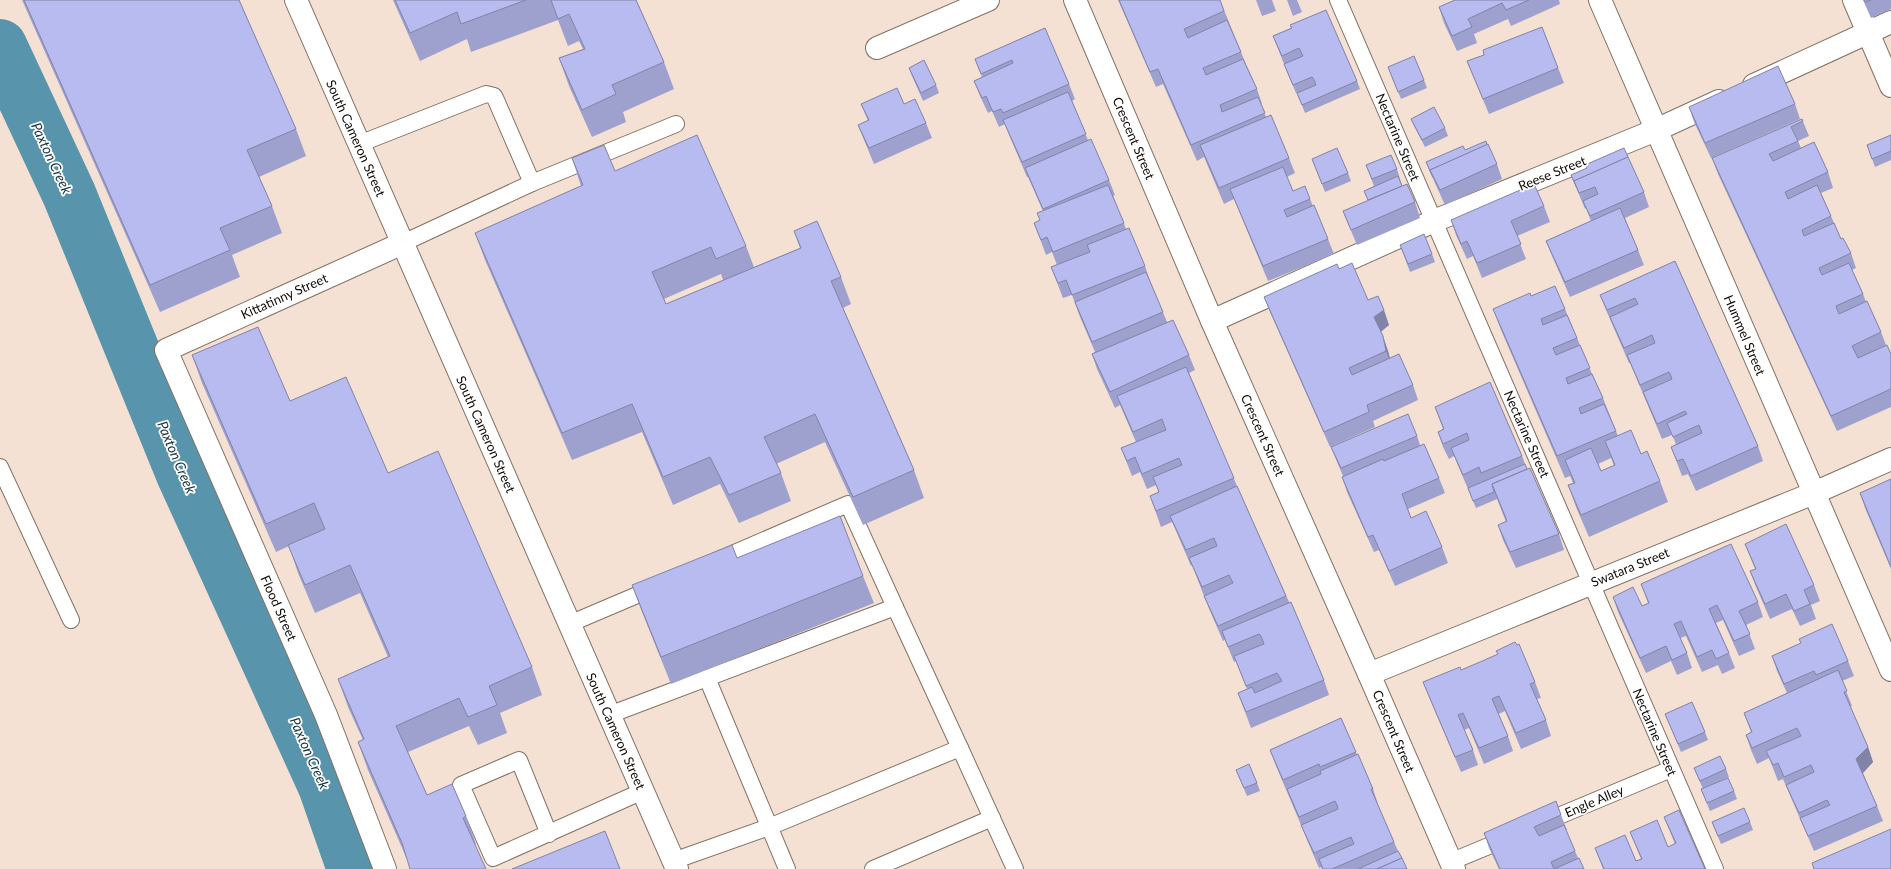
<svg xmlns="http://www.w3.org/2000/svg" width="1891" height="869" font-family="Lato,sans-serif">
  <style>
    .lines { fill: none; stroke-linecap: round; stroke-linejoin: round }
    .river { stroke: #5895ad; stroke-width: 54 }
    .lane-casing { stroke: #827165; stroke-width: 18 }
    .street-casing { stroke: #827165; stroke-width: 24 }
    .highway-casing { stroke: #827165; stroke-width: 24 }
    .lane { stroke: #fff; stroke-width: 16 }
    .street { stroke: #fff; stroke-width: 22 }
    .highway { stroke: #fff; stroke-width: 22 }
    .wall { fill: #9ea1ce; fill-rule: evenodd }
    .shaded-wall { fill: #8183a7 }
    .building { fill: #b8bbef; stroke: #8183a7 }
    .labels { text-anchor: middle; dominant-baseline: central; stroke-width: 3.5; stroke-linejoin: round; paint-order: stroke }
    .street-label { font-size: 13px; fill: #100a06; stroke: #fff }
    .water-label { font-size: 14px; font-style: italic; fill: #15333e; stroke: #fff }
  </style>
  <rect width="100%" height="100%" fill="#f4e1d3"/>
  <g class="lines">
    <polyline class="river" points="0,46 69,194 183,474 325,786 354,869"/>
    <defs>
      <g id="lane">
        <polyline points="1338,0 1715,869"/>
        <polyline points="359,144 486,94 494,96 496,100 532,183 676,124"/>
        <polyline points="403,243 532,183"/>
        <polyline points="0,467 71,620"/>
        <polyline points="716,561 848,504 895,607"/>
        <polyline points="569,624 656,587"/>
        <polyline points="707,678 787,869"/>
        <polyline points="609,715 895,607 960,748 769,827 673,861"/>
        <polyline points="960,748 1015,869"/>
        <polyline points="1542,823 1671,769"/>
        <polyline points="549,834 519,760 461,785 493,858 643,791"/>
        <polyline points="1450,862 1508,838"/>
        <polyline points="873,869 992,818"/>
      </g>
      <g id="street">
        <polyline points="1075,0 1212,321 1369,674 1454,869"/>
        <polyline points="1600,0 1891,670"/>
        <polyline points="1854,0 1891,86"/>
        <polyline points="877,48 988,0"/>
        <polyline points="1754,85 1891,22"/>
        <polyline points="1212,321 1434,221 1656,130 1719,101"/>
        <polyline points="1369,674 1814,493 1891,459"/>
        <polyline points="385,869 326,715 166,350 403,243"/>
      </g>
      <polyline id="highway" points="296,0 677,869"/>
    </defs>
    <use href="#lane" class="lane-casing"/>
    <use href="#street" class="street-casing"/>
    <use href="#highway" class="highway-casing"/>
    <use href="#lane" class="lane"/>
    <use href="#street" class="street"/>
    <use href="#highway" class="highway"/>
  </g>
  <g class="wall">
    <polygon points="22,0 239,0 296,129 306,156 259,177 272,206 282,233 232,255 240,277 160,312"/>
    <polygon points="393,0 636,0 664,62 674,89 623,112 626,122 592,137 569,86 559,58 583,49 579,41 568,46 558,20 471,52 467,39 420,61"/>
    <polygon points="1118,0 1220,0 1245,62 1257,89 1262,104 1261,105 1266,117 1289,158 1295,173 1287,177 1293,191 1310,199 1313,206 1328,239 1334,254 1268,281 1234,199 1224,204 1204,157 1197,161 1163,84 1156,87"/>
    <polygon points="1256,0 1272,0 1276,11 1262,16"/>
    <polygon points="1287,0 1297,0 1302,12 1293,16"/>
    <polygon points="1455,0 1559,0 1560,4 1511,26 1508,19 1474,34 1477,43 1457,51 1444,23 1439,7"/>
    <polygon points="1863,0 1891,0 1891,9 1871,18"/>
    <polygon points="1290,25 1357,81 1360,89 1305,113 1297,93 1296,93 1287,72 1284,64 1273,36 1291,28"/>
    <polygon points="1542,27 1564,83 1489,114 1473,76 1467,61 1484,55"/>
    <polygon points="1045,28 1069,84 1075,99 1072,101 1088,140 1109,180 1115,195 1113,196 1126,229 1145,266 1150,281 1167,322 1189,355 1195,370 1189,373 1237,486 1324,680 1329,695 1251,728 1238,693 1247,689 1236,661 1234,662 1225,640 1223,641 1210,611 1204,596 1192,565 1191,566 1176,531 1172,522 1161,527 1150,496 1159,492 1156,485 1147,489 1140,472 1132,476 1121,448 1136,442 1120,405 1115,408 1097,369 1092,354 1095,352 1080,317 1072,295 1063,298 1051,267 1057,265 1052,252 1046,255 1034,223 1040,221 1043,211 1028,177 1027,177 1009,135 1005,124 999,127 992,111 988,113 980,96 974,81 982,77 975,59"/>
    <polygon points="1388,67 1424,80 1427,88 1401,99"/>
    <polygon points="909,68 936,85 939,93 923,101 912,76"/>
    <polygon points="861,104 904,104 926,123 932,138 874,164 864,140 858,125 868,121"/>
    <polygon points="1795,104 1800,119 1711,158 1694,122 1689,107"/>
    <polygon points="1411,119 1445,128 1448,136 1425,147 1414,126"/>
    <polygon points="1802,119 1809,136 1798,141 1801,148 1828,172 1833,188 1821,193 1841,239 1851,253 1856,268 1852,270 1863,294 1866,302 1881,332 1886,345 1891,354 1891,407 1837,431 1718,174 1712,158"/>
    <polygon points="1891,135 1891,160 1875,167 1867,145"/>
    <polygon points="1465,150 1497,164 1502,179 1445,205 1429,170 1426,162"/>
    <path d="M572 158 615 171 746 246 754 267 800 248 794 231 841 277 851 304 843 308 914 470 924 498 863 525 825 442 776 464 781 473 791 501 739 523 720 484 673 505 642 432 572 460 485 260 475 233 581 186ZM721 274 723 280 666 304 664 299Z"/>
    <polygon points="1312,159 1348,173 1351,181 1325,192"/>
    <polygon points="1366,165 1397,169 1402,186 1415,202 1420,218 1357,245 1349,226 1343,211 1368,201 1364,191 1374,186"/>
    <polygon points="1571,175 1644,192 1649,207 1625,218 1638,250 1644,265 1570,297 1552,256 1546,241 1591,221 1586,208 1585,209"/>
    <polygon points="1544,206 1550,222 1517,236 1526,259 1482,278 1473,256 1467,259 1456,235 1451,220"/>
    <polygon points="1400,245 1432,254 1435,262 1410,272"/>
    <polygon points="1675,261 1758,446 1763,461 1696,491 1688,474 1682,476 1671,447 1676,444 1672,435 1662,439 1630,363 1629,363 1606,310 1600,295"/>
    <polygon points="1339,269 1368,300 1389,325 1381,332 1388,351 1390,358 1413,385 1418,400 1373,421 1375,427 1330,447 1270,312 1264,297"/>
    <path d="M1531 296 1565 309 1577 338 1592 374 1603 398 1618 436 1641 454 1660 481 1668 502 1589 537 1576 507 1568 485 1573 483 1570 476 1565 478 1501 330 1493 309ZM1611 458 1614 466 1601 471 1598 464Z"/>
    <polygon points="192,355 290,401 388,473 532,667 542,695 500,713 507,733 478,745 469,726 408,752 427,795 466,816 476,844 406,857 368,770 358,742 363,740 348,707 338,679 388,657 360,593 315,613 298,573 289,546 276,552 202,383"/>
    <polygon points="1435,407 1522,456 1527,469 1559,534 1564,550 1516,568 1503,540 1498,525 1506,522 1497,499 1476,508 1454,456 1449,459 1443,447 1438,432 1443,429"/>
    <polygon points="1417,436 1420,445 1439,478 1445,493 1408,509 1411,518 1442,547 1448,563 1395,586 1379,550 1374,552 1347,492 1342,477 1343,476 1337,462 1331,447"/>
    <polygon points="1891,479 1891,569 1865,508 1860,493"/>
    <polygon points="1745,544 1814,585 1820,601 1811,605 1816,619 1800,626 1792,609 1770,619 1756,587 1750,571 1755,569"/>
    <polygon points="737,558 863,576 874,603 671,684 642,612 632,585"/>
    <polygon points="1641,584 1758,602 1763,617 1746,625 1755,649 1739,656 1723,620 1716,623 1729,653 1735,668 1722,674 1718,665 1702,672 1686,636 1680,638 1687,653 1692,668 1677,675 1671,661 1646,673 1618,612 1613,597 1642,606 1648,603"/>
    <polygon points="1801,643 1848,661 1854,676 1842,681 1852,706 1850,707 1868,747 1873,762 1863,773 1877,806 1883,821 1814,851 1792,800 1783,779 1778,781 1769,758 1757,764 1751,750 1746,735 1751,732 1744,713 1787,693 1777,671 1772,656"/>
    <polygon points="1461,670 1535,682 1541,698 1537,699 1546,720 1551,736 1521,749 1505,711 1501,713 1498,714 1508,736 1513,751 1484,764 1469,728 1464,730 1473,750 1478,765 1461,772 1429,697 1423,682"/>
    <polygon points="1665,714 1705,732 1708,740 1681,752"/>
    <polygon points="1341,718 1357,755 1373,789 1378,804 1377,804 1394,842 1398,851 1407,869 1322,869 1321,867 1319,868 1307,840 1301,825 1276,766 1270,750"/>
    <polygon points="1694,768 1726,769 1729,777 1709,786 1734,791 1737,799 1710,811 1701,789 1703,789"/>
    <polygon points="1236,770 1257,783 1260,791 1247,796"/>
    <polygon points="1561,815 1567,830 1566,830 1578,858 1584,869 1499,869 1489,848 1484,833"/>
    <polygon points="1664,817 1705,869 1603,869 1595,848 1636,861 1641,859 1630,832 1668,847 1675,844"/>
    <polygon points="1712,822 1750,822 1753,830 1721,844"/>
  </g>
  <g class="shaded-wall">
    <polygon points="1384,310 1389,325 1380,332 1374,317"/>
    <polygon points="1383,336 1388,351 1392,367 1386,351"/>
    <polygon points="1868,747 1873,762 1862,774 1856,759"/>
  </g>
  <g class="building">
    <polygon points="24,0 239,0 296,129 247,150 272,206 220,228 230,250 150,285"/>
    <polygon points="395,0 526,0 461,24 457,12 410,33"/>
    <polygon points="551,0 636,0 664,62 612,85 616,94 582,110 559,58 585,49 569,14 558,19"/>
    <polygon points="1119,0 1220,0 1224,11 1184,29 1188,38 1227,20 1241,52 1203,68 1206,75 1243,59 1257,89 1220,105 1221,108 1222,112 1258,97 1265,113 1191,145 1158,69 1150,72"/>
    <polygon points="1455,0 1529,0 1506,10 1502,3 1468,19 1472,27 1452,36 1439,7"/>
    <polygon points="1864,0 1871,0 1865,2"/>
    <polygon points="1326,10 1357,81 1302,105 1297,93 1316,85 1314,80 1312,77 1293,85 1284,64 1303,56 1299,48 1282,56 1273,36 1292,28 1290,25"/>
    <polygon points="1542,27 1558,68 1483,99 1467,61 1484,55 1483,50"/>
    <polygon points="1045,28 1069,84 1003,113 1001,109 993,112 986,96 982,98 974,81 1013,63 1012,60 981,74 975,59"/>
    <polygon points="1414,56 1424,80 1398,92 1388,67"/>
    <polygon points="924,60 936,85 921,93 909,68"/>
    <polygon points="1778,66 1795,104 1705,143 1689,107"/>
    <polygon points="897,88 904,104 915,99 926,123 869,148 858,125 869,120 861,104"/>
    <polygon points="1068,92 1086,134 1022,162 1003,120"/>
    <polygon points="1434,107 1445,128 1422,140 1411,119"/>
    <polygon points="1271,115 1289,158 1219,188 1200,145"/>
    <polygon points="1802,119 1803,121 1791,127 1798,141 1769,154 1773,161 1814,142 1828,172 1785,192 1788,199 1817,185 1831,216 1802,230 1804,236 1834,223 1841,239 1843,238 1851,253 1819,268 1820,271 1822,275 1849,263 1863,294 1836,306 1837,309 1839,314 1867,301 1881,332 1852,346 1858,358 1887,345 1891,354 1891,389 1831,416 1712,158"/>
    <polygon points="697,135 746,246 716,259 711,247 652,272 666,304 801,248 794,231 817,221 841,277 831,281 914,470 853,497 815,414 764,437 781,473 729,495 710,457 663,477 632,404 562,433 475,233 583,185 572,158 604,145 615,171"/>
    <polygon points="1891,135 1891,151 1872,159 1867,145"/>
    <polygon points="1091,139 1109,180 1043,209 1025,168"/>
    <polygon points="1486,141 1487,145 1430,170 1433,177 1426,162 1463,146 1465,150"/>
    <polygon points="1488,144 1497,164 1440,190 1430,170"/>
    <polygon points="1337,148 1348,173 1322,184 1312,159"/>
    <polygon points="1624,148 1628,157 1574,181 1577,188 1571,175 1587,168 1585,165"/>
    <polygon points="1391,155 1397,169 1372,179 1366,165"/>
    <polygon points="1628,157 1644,192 1590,216 1583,201 1598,194 1595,187 1579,193 1574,181"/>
    <polygon points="1283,167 1293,191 1305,186 1310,199 1284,210 1287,217 1314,205 1328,239 1263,266 1230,189"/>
    <polygon points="1398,176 1402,186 1368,200 1364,191"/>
    <polygon points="1407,184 1415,202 1351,230 1343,211"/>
    <polygon points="1534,184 1544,206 1511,221 1521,244 1477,263 1467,241 1461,244 1451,220"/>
    <polygon points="1108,185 1124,223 1053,252 1047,237 1041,240 1034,223 1040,220 1037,213"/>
    <polygon points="1620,208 1638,250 1565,282 1546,241"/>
    <polygon points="1129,228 1145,266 1072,295 1066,280 1058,283 1051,267 1090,252 1087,245"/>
    <polygon points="1424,234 1432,254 1408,264 1400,245"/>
    <polygon points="1675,261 1758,446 1691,476 1683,459 1677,461 1671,447 1702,433 1699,425 1673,437 1667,423 1687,414 1685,411 1657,424 1643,392 1672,379 1671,376 1669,372 1640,385 1627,355 1655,343 1652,335 1624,348 1610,317 1638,304 1635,298 1607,310 1600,295"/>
    <polygon points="1352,263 1368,300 1378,296 1384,310 1374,317 1383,336 1386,351 1349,368 1352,375 1399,354 1413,385 1367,405 1369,412 1324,432 1264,297 1337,264 1339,269"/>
    <polygon points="1146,272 1163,312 1092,342 1075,302"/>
    <polygon points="1555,286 1565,309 1541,319 1543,325 1567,315 1577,338 1553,348 1556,355 1580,345 1590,368 1566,378 1568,384 1592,374 1603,398 1579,408 1581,414 1604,404 1616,431 1557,456 1493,309 1530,293 1531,296"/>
    <polygon points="1173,320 1189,355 1110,392 1092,354"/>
    <polygon points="258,327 290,401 346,377 388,473 438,451 532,667 489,686 497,705 468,717 459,698 396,726 427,795 452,784 466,816 463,818 486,869 410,869 402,843 358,742 364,739 338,679 390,656 350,565 305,585 288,545 325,529 314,503 266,524 192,355"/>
    <polygon points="1186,367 1234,478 1156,511 1150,496 1159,492 1153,477 1182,465 1179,458 1142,474 1135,457 1127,461 1121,448 1166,430 1162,419 1133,432 1117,396"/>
    <polygon points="1490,382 1522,456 1481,473 1479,467 1463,475 1451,448 1469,440 1467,433 1443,444 1438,432 1444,429 1435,407"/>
    <polygon points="1408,414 1417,436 1341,468 1331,447"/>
    <polygon points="1631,430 1641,454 1647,451 1660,481 1581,515 1568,485 1575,483 1565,460 1591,448 1601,471 1615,465 1605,441"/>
    <polygon points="1424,444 1439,478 1402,494 1411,518 1426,511 1442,547 1389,571 1373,535 1368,537 1342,477 1383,459 1384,461"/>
    <polygon points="1525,464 1527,469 1492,484 1494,492 1473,501 1468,488"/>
    <polygon points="1530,468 1559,534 1510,552 1498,525 1507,521 1492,484"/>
    <polygon points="1891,479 1891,567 1860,493"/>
    <polygon points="1237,486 1286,596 1218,626 1204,596 1233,583 1229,575 1202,587 1189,558 1217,546 1214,538 1186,550 1170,516"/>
    <polygon points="840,516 863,576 661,657 632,585 732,545 737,558"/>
    <polygon points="1786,524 1814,585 1804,590 1810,604 1794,611 1786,594 1765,604 1750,571 1756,569 1745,544"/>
    <polygon points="1731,544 1758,602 1739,611 1750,634 1734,641 1717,605 1709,609 1729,653 1716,659 1712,650 1697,657 1681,621 1674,624 1687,653 1672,660 1666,646 1640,658 1613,597 1633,587 1642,606 1649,603 1641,584"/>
    <polygon points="1291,602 1324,680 1246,712 1238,693 1252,687 1255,693 1282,681 1277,673 1246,686 1234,656 1264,644 1261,636 1259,634 1228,647 1222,631"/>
    <polygon points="1832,624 1848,661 1816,675 1814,671 1784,684 1772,656 1801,643 1799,639"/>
    <polygon points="1515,642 1517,645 1519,644 1535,682 1530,684 1546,720 1516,733 1499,696 1496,697 1492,699 1508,736 1479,748 1463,713 1458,715 1473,750 1455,757 1423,682 1460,667 1461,670 1480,662 1498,654 1496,651"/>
    <polygon points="1838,670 1847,691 1844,692 1868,747 1856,759 1877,806 1808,836 1800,818 1830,805 1827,800 1799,813 1786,785 1814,772 1811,765 1784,777 1778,763 1773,765 1766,751 1801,736 1797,728 1752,748 1746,735 1752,732 1744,713"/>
    <polygon points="1692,702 1705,732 1678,744 1665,714"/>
    <polygon points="1341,718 1356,752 1320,767 1319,764 1283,780 1270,750"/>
    <polygon points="1358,754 1373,789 1371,789 1394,842 1332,869 1323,869 1319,859 1354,844 1351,837 1314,853 1301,825 1338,809 1337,805 1335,801 1299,817 1287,789 1321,774 1320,771"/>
    <polygon points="1720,756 1726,769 1700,781 1694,768"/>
    <polygon points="1249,764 1257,783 1244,788 1236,770"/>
    <polygon points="1728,778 1734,791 1707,803 1701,789"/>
    <polygon points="1556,801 1561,815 1534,827 1539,836 1564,825 1575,851 1551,862 1554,869 1579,858 1584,869 1500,869 1484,833"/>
    <polygon points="1744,808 1750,822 1718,836 1712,822"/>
    <polygon points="1679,810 1705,869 1604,869 1595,848 1625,835 1636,861 1642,859 1630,832 1657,820 1668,847 1676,843 1664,817"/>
    <polygon points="1891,829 1891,869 1814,869 1812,863"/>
    <polygon points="605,831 620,869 512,869"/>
    <polygon points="1398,851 1402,858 1377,869 1358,869"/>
    <polygon points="1402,858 1407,869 1377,869"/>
  </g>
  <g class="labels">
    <g class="street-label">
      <text transform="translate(1398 137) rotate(67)">Nectarine Street</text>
      <text transform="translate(356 138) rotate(66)">South Cameron Street</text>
      <text transform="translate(1134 138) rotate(67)">Crescent Street</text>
      <text transform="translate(1552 173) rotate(-22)">Reese Street</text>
      <text transform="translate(284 296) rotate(-24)">Kittatinny Street</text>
      <text transform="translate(1745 335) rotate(67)">Hummel Street</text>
      <text transform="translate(486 434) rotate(66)">South Cameron Street</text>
      <text transform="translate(1527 434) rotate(66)">Nectarine Street</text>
      <text transform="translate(1263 435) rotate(66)">Crescent Street</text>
      <text transform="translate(1630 567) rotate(-22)">Swatara Street</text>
      <text transform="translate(279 608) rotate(66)">Flood Street</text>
      <text transform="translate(616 731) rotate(66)">South Cameron Street</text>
      <text transform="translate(1394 731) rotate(67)">Crescent Street</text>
      <text transform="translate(1655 732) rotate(67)">Nectarine Street</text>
      <text transform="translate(1594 801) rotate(-23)">Engle Alley</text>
    </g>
    <g class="water-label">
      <text transform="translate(52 158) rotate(65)">Paxton Creek</text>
      <text transform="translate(177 457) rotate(67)">Paxton Creek</text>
      <text transform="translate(310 753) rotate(66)">Paxton Creek</text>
    </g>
  </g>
</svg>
